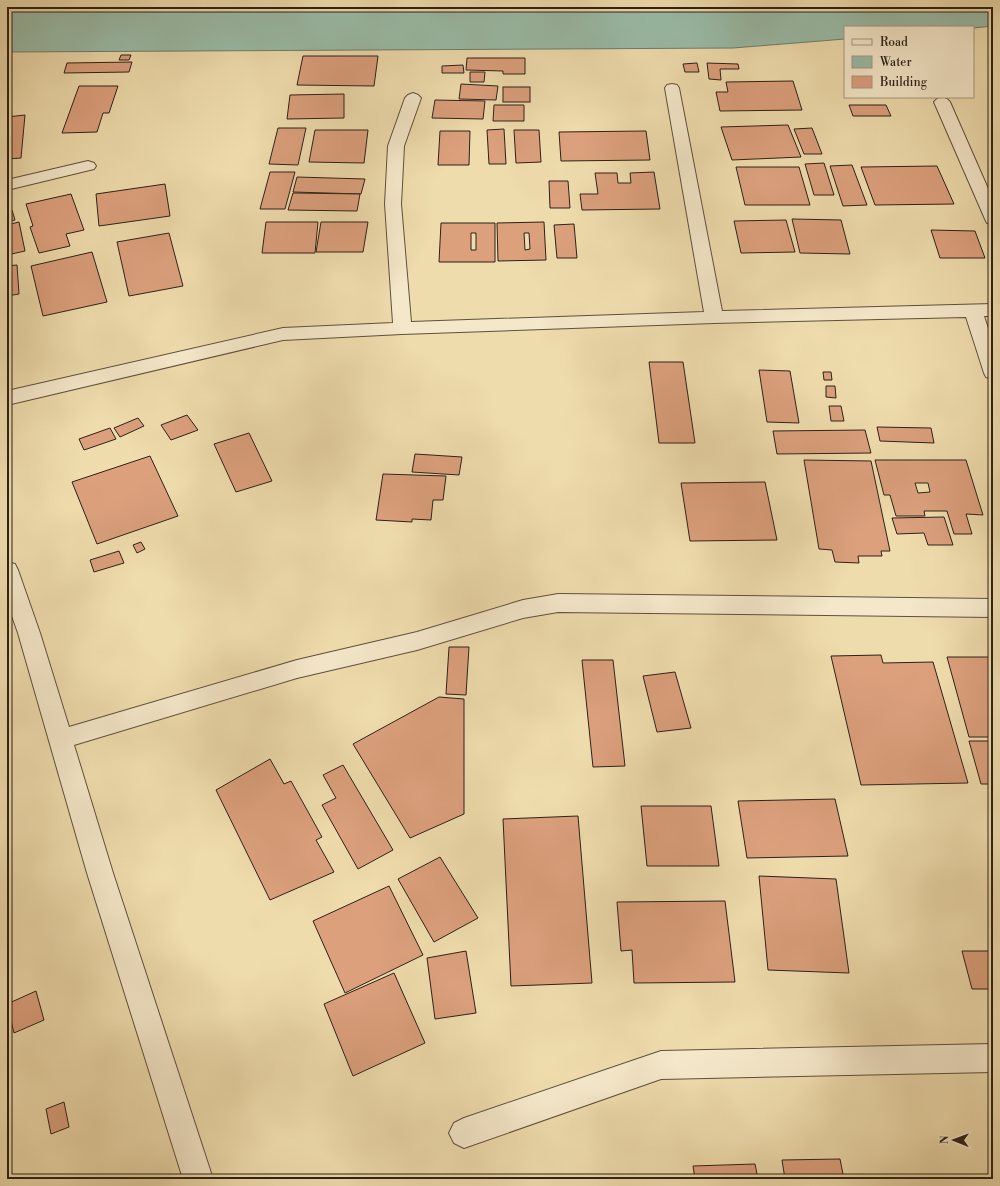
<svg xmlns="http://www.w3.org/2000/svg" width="1000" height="1186" font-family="'Libre Bodoni',serif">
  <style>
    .water { fill: #9abca8; stroke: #6e7e6e }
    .building { fill: #dca07d; stroke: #2c2118; fill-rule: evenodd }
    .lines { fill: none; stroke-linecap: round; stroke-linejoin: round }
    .minor-casing { stroke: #5d503d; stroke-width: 2 }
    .minor { fill: #f5e8ca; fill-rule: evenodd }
  </style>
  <rect width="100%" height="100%" fill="#efdcad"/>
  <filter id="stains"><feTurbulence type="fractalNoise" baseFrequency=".005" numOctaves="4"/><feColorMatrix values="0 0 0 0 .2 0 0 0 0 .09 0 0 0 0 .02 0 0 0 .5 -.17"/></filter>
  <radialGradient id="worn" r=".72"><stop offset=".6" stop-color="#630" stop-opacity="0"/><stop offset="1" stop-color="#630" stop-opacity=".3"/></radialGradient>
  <polygon class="water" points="7,7 993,7 993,26 973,28 845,27 845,39 733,48 7,52"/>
  <g class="building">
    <polygon points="121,55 131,55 129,60 119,60"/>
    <polygon points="303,56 378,56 374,86 297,85"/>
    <polygon points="467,58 525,58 525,74 503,74 503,71 466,70"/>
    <polygon points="132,62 129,72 64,73 67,63"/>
    <polygon points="697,63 699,72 685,72 683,64"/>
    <polygon points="707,63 738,64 739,69 720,69 721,80 709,79"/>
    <polygon points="463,65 464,73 442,73 442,66"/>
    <polygon points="470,72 485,72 484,82 470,82"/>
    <polygon points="793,81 802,110 720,111 716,92 728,92 726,82"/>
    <polygon points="461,84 498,86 496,100 459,99"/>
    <polygon points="79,86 118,86 109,113 103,113 97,132 62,133"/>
    <rect x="503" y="87" width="27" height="15"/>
    <polygon points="344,94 344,118 287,119 290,95"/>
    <polygon points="435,100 485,101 483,119 432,118"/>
    <polygon points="494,105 524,105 524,121 493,121"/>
    <polygon points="849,105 886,105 891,116 853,116"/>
    <polygon points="25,115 21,158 7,159 7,117"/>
    <polygon points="788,125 801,157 732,160 721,127"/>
    <polygon points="278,128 306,128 298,165 269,164"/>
    <polygon points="812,128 822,154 804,154 794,129"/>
    <polygon points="504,129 506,164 489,164 487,130"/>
    <polygon points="315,130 368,130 364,163 309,162"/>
    <polygon points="514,130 539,130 541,162 516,163"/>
    <polygon points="440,131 470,131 469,165 438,165"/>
    <polygon points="646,131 650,160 561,161 559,132"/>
    <polygon points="824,163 834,195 814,195 805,164"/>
    <polygon points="852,165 867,205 843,206 830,166"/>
    <polygon points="937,166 954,204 875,205 861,167"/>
    <polygon points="736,167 799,167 810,205 745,205"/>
    <polygon points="270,172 295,172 285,209 260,209"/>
    <polygon points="654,172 660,209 582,210 580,194 598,194 595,173 617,173 618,183 631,183 630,173"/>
    <polygon points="297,177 365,179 361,194 293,192"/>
    <polygon points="549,181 568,181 570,208 550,208"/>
    <polygon points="165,184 170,216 99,226 96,194"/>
    <polygon points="293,193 360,194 357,211 288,210"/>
    <polygon points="71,194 84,230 66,234 70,246 39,253 30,227 33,226 26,204"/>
    <polygon points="12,210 15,220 7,222 7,211"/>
    <polygon points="792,219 841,220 850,254 800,253"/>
    <polygon points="786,220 795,252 741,253 734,221"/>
    <polygon points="19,222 25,251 7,255 7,225"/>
    <polygon points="266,222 318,222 315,253 262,253"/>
    <polygon points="321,222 368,222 363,252 316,252"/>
    <path d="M544 222 546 260 498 261 497 223ZM524 233H529L530 249 525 250Z"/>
    <path d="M441 223H495V262H439ZM471 233H476V250H471Z"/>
    <polygon points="574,224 577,258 557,258 554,225"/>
    <polygon points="931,230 975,231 985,258 940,258"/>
    <polygon points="169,233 183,286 129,296 117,242"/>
    <polygon points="92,252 107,302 43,316 31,266"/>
    <polygon points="17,265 19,294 7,296 7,266"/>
    <polygon points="649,362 683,362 695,443 659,443"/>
    <polygon points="759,370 790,371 799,423 767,422"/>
    <polygon points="823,372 831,372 832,380 824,380"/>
    <polygon points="826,386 835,386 836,398 826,397"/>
    <polygon points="829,406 841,406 844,421 831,421"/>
    <polygon points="187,415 198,430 171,440 161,425"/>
    <polygon points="138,418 144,426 120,437 114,428"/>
    <polygon points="877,427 931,428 934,443 880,441"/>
    <polygon points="110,428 116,439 84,450 79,439"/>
    <polygon points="865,430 871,453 777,454 773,431"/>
    <polygon points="249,433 272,481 236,492 214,444"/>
    <polygon points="415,454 462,457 459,475 412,472"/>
    <polygon points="150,456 178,516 97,544 72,482"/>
    <polygon points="804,460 871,461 890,551 881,551 882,556 858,556 859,563 835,562 832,550 819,549"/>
    <path d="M875 460H966L983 515 966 514 972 534H954L947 511H924L925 516H896L890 495H884ZM915 483H928L930 492 918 493Z"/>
    <polygon points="383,474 446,476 443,500 433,500 431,520 412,519 412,522 376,520"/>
    <polygon points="765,482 777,540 690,541 681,483"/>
    <polygon points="944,517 953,545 928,545 924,533 897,534 892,518"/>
    <polygon points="141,542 145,549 137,553 133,545"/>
    <polygon points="119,551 124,563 94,572 90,560"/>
    <polygon points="449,647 469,647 466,695 446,694"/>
    <polygon points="881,655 883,663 933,662 968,783 861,785 831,656"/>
    <polygon points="947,657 993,657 993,737 969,737"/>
    <polygon points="582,660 613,660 625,766 593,767"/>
    <polygon points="675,672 691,728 657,732 643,676"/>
    <polygon points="439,697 464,699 464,814 410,838 353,744"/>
    <polygon points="969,741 993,741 993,784 981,784"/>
    <polygon points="270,759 284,784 291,781 322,837 316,840 334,872 270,900 216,790"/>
    <polygon points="343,765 393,850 358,869 322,805 336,798 323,775"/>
    <polygon points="835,799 848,856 747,858 738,801"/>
    <polygon points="641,806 711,806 719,866 647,866"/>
    <polygon points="578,816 592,983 511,986 503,819"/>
    <polygon points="440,857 478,918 434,942 398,879"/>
    <polygon points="759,876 836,879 849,973 768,970"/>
    <polygon points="389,886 423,955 345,993 313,921"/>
    <polygon points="725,901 735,982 634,983 632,950 621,951 617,902"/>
    <polygon points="466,951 476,1013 435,1019 427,958"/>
    <polygon points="962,951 993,951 993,989 972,989"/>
    <polygon points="394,973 425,1043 353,1076 324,1004"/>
    <polygon points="36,991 44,1020 14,1033 7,1004"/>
    <polygon points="64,1102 69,1127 51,1134 46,1109"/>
    <polygon points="840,1159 844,1179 785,1179 782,1160"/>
    <polygon points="755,1164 758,1179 695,1179 693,1166"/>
  </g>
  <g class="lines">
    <defs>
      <g id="minor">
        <polygon points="672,84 677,85 679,88 722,311 993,304 993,316 984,316 993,344 993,379 986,377 984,373 966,317 714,323 402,334 283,340 7,405 7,391 283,328 393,323 385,204 388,146 405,98 408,95 413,93 418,95 421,98 404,146 401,204 411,322 704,312 665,88 667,85"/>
        <polygon points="942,97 947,99 950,102 993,200 993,224 987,223 985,219 934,102 937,99"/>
        <polygon points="88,161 94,163 96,166 94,169 7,190 7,180"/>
        <polygon points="7,562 15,564 18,570 40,633 69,727 297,660 417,632 523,600 558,594 993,599 993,617 558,612 523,618 417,650 297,678 74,745 113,873 213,1179 183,1179 87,873 18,633 7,602"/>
        <polygon points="993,1044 993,1072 661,1079 464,1148 454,1143 449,1133 454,1123 464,1118 661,1051"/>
      </g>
    </defs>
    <use href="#minor" class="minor-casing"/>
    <use href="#minor" class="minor"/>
  </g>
  <rect width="1000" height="1186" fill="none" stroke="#efdcad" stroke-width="24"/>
  <rect x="8" y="8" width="984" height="1170" fill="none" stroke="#2c2118" stroke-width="2"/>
  <rect x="12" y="12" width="976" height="1162" fill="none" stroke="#2c2118"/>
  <rect x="844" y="26" width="130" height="72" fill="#f5e8ca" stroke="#a59883"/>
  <rect x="852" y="39" width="20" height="6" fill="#f5e8ca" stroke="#a59883"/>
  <text x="880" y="46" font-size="12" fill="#2c2118">Road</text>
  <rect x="852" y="56" width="20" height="12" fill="#9abca8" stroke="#a59883"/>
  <text x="880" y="66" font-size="12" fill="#2c2118">Water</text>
  <rect x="852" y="76" width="20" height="12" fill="#dca07d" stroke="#a59883"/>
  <text x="880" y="86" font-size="12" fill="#2c2118">Building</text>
  <g transform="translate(954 1140) rotate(271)" stroke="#f5e8ca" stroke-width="3" paint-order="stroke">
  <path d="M0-3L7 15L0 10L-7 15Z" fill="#2c2118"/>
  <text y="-6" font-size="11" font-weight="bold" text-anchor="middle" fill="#2c2118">N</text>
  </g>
  <rect width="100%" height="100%" filter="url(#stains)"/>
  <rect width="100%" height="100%" fill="url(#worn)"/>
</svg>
